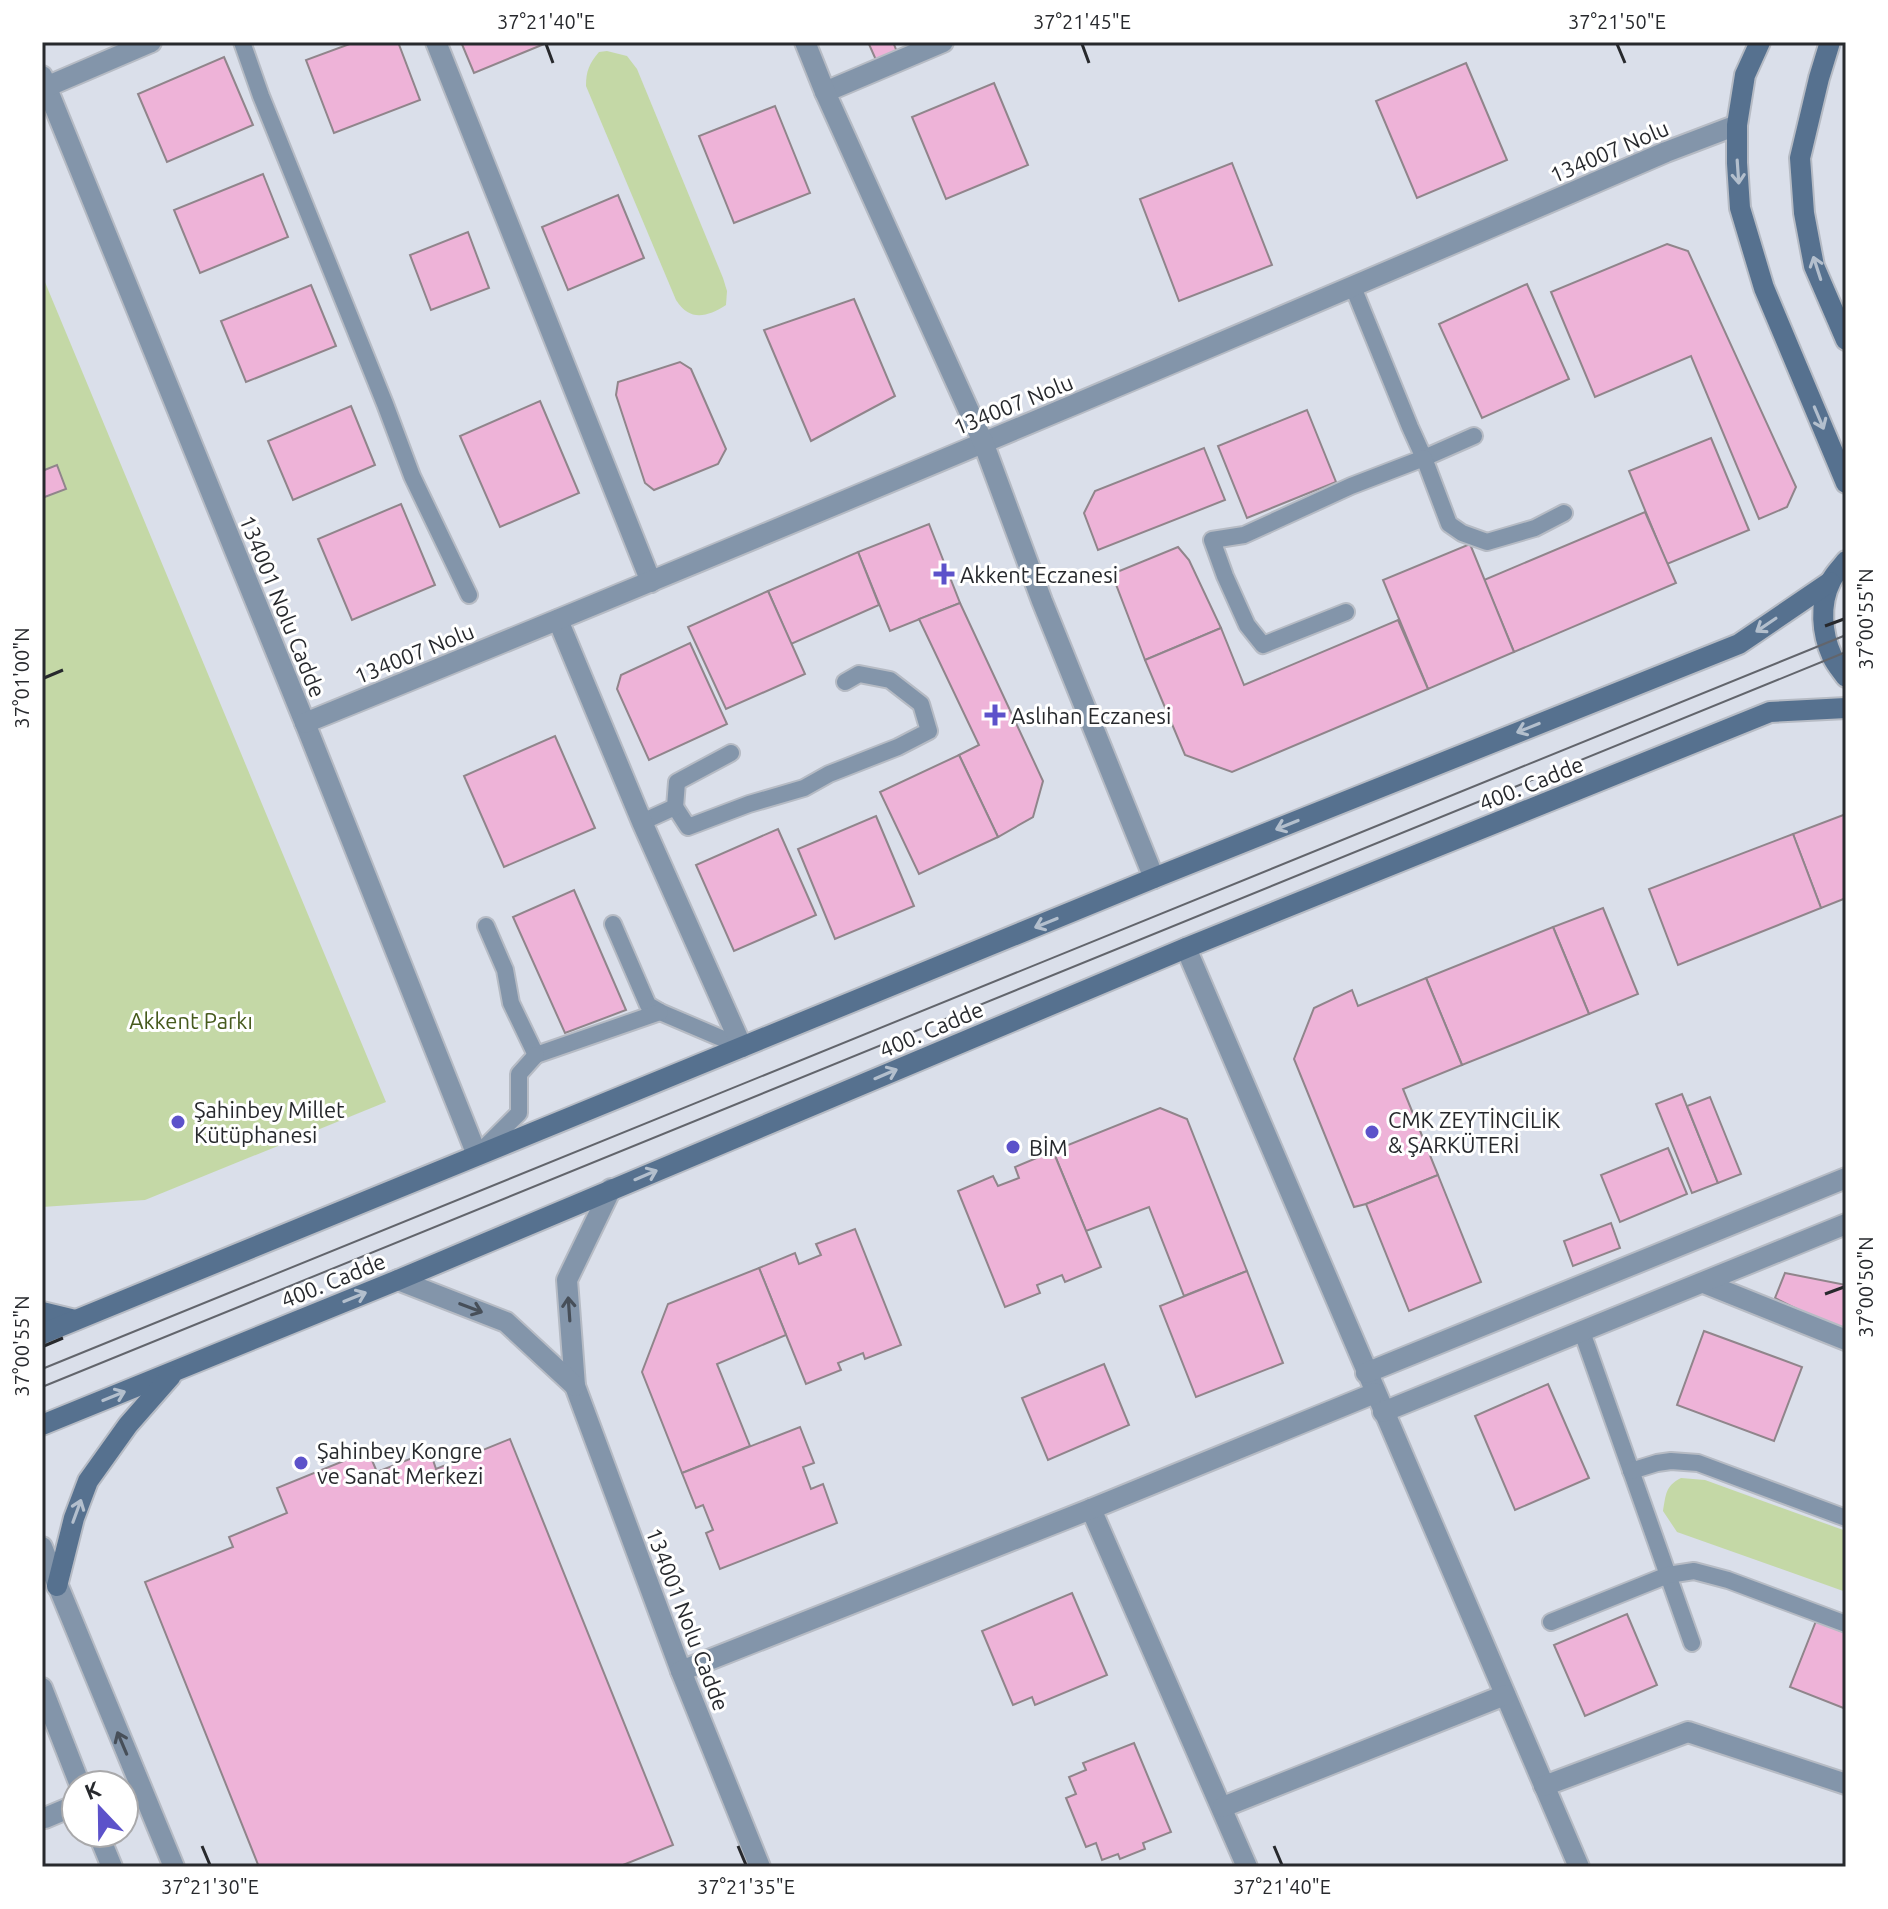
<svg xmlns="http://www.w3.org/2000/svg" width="1888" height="1909" font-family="Ubuntu,sans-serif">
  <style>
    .green { fill: #c4d8a6 }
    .building { fill: #eeb3d8; stroke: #90858b; stroke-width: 2 }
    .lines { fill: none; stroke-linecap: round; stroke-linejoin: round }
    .service-casing { stroke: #b6bbc4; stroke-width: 20 }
    .minor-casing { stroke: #b6bbc4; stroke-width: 24 }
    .tertiary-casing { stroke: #b6bbc4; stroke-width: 24 }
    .secondary-casing { stroke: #b6bbc4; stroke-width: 24 }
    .service { stroke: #8395aa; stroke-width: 16 }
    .minor { stroke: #8395aa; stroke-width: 20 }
    .tertiary { stroke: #8395aa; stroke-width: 20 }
    .secondary { stroke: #56718f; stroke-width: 20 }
    .tram { stroke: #62656c; stroke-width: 2 }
    .oneway { stroke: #b3bfcd }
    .oneway2 { stroke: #474f59 }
    .ticks { fill: none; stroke: #27292d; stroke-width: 3 }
    .poi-dot { fill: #5c52ca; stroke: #fff; stroke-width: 3 }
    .labels { text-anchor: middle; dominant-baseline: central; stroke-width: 6; stroke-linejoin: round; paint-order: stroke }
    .street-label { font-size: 22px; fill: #27292d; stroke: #fff }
    .poi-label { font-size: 22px; fill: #27292d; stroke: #fff; text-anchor: start }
    .park-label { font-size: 22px; fill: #465a1d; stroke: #fff }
    .neatline { fill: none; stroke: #27292d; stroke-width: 3 }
    .ticks-label { font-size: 20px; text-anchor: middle; fill: #27292d }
  </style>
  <rect width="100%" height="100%" fill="#dadfea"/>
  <g class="green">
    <path d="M607 51 627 56 637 69 723 278 727 291 726 305C707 317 690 322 676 300L586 86C586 71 589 64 599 52Z"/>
    <polygon points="42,275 386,1102 145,1200 42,1207"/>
    <path d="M1681 1478 1705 1480 1846 1531V1592L1677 1532 1663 1511C1666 1495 1665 1486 1681 1478Z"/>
  </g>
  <g class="building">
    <polygon points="355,42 398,42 420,100 334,133 306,60"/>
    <polygon points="461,42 549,42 474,73"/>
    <polygon points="868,42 893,42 897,52 876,60"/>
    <polygon points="224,57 253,125 167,162 138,94"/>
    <polygon points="1466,63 1507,160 1417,198 1376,101"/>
    <polygon points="994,83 1028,165 946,199 912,117"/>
    <polygon points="775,106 810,193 734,223 699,136"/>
    <polygon points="1232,163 1272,265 1179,301 1140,199"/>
    <polygon points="263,174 288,237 200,273 174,210"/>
    <polygon points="618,195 644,258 568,290 542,227"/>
    <polygon points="468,232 489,288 431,310 410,255"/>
    <polygon points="1667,244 1688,251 1796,487 1787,507 1759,519 1691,356 1595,397 1551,292"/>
    <polygon points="1527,284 1569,379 1482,418 1439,324"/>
    <polygon points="311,285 336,346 246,382 221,321"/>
    <polygon points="854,299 895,396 811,441 764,330"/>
    <polygon points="680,362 691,369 726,449 718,464 654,490 645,483 616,395 618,382"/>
    <polygon points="540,401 579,493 500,527 460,436"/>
    <polygon points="351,406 375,465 293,500 268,441"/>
    <polygon points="1307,410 1336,482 1247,518 1218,446"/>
    <polygon points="1711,438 1749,530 1667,564 1629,471"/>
    <polygon points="1204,448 1225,500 1098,550 1084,513 1095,491"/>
    <polygon points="57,465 66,489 42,498 42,471"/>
    <polygon points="401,504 435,585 352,620 318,539"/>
    <polygon points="1645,512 1676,583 1514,652 1484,580"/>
    <polygon points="929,524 960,603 890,631 858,552"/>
    <polygon points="1470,544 1514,652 1428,689 1383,580"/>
    <polygon points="1178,547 1189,560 1221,628 1145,660 1112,574"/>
    <polygon points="858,552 879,605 791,644 768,591"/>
    <polygon points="768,591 805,674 726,709 688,627"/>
    <polygon points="960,603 1043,781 1033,817 998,837 959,755 979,745 919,619"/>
    <polygon points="1398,620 1428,689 1232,772 1185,755 1145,660 1221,628 1244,685"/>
    <polygon points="690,643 727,724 649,760 617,689 621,675"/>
    <polygon points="555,736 595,828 504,867 464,776"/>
    <polygon points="959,755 998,837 919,874 880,792"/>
    <polygon points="1846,814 1846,898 1821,908 1793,834"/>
    <polygon points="876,816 914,906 835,939 798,849"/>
    <polygon points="778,829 816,915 734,951 696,865"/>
    <polygon points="1793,834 1821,908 1678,965 1649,889"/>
    <polygon points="574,890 626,1010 565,1033 513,917"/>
    <polygon points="1603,908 1638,994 1589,1014 1553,927"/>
    <polygon points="1553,927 1589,1014 1462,1065 1426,978"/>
    <polygon points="1426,978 1462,1065 1403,1089 1438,1175 1366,1204 1354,1207 1294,1059 1314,1008 1352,990 1358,1006"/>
    <polygon points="1682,1094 1718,1183 1692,1193 1656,1104"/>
    <polygon points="1710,1097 1741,1174 1718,1183 1687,1106"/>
    <polygon points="1160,1108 1187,1119 1247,1271 1184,1296 1149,1207 1086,1231 1053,1151"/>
    <polygon points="1668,1148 1687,1194 1620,1222 1601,1175"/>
    <polygon points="1053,1151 1101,1267 1065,1282 1062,1275 1037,1285 1040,1293 1005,1307 958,1191 993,1176 998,1186 1019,1178 1015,1167"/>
    <polygon points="1438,1175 1481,1282 1409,1311 1366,1204"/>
    <polygon points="1611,1223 1620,1248 1573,1266 1564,1241"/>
    <polygon points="855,1229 901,1345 865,1359 863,1353 838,1363 841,1370 806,1384 759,1268 795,1253 799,1264 821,1255 816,1244"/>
    <polygon points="759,1268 786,1335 717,1364 750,1446 682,1473 642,1372 668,1304"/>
    <polygon points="1247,1271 1283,1363 1196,1397 1160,1306"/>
    <polygon points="1785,1273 1846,1285 1845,1333 1775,1298"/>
    <polygon points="1704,1331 1802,1367 1774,1441 1677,1405"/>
    <polygon points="1104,1364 1129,1425 1048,1460 1022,1398"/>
    <polygon points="1548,1384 1589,1478 1515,1510 1475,1416"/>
    <polygon points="800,1427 814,1463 803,1467 811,1489 823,1484 837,1523 720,1569 706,1533 713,1530 703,1505 696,1508 682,1473"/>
    <polygon points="510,1439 673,1845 618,1867 259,1867 145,1582 233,1547 229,1537 287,1513 277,1488 368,1451 377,1472 430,1451 436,1469"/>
    <polygon points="1072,1593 1107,1675 1035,1705 1032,1697 1013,1705 982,1631"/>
    <polygon points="1627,1614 1657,1685 1585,1716 1554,1645"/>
    <polygon points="1816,1621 1846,1633 1846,1709 1790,1687"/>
    <polygon points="1134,1743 1171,1832 1143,1843 1145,1849 1120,1859 1118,1854 1102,1860 1096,1843 1086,1847 1066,1798 1076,1794 1069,1777 1086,1770 1083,1763"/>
  </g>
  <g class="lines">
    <defs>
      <g id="service">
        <polyline points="242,42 261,96 385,404 412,476 469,595"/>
        <polyline points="1353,287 1410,427 1424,458 1474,436"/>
        <polyline points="1346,612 1263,645 1247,625 1225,576 1212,540 1244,535 1351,486 1424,458 1449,524 1462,533 1487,542 1535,528 1564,513"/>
        <polyline points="675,807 688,827 749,804 804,788 829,774 898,747 929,731 921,704 890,680 859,674 845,682"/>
        <polyline points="642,822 675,807 677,782 731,753"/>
        <polyline points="613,924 648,1005 660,1012 742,1047"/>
        <polyline points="486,926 505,970 511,1003 536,1055 660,1012"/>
        <polyline points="481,1151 519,1113 519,1074 536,1055"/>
        <polyline points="1582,1332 1692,1643"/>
        <polyline points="1631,1471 1657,1463 1671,1461 1698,1463 1846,1518"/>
        <polyline points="1551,1622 1668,1575 1694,1571 1728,1580 1846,1624"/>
      </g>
      <g id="minor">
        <polyline points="436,42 651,582"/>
        <polyline points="42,76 305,723 477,1155"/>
        <polyline points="46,87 151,42"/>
        <polyline points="825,92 943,42"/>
        <polyline points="558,620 642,822 742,1047"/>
        <path d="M305 723C761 538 1214 347 1666 152L1737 125"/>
        <polyline points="1186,948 1579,1867"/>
        <polyline points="611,1189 567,1280 575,1386 681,1671 760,1867"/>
        <polyline points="398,1280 506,1322 575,1386"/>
        <polyline points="1704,1283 1846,1340"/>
        <polyline points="1366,1373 1846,1178"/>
        <polyline points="1383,1412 1846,1224"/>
        <polyline points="1091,1509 1247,1867"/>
        <polyline points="42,1547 174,1867"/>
        <polyline points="681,1671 1091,1509 1375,1393"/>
        <polyline points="42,1688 80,1785"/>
        <polyline points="1544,1786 1688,1732 1846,1784"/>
        <polyline points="1223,1807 1505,1695"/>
        <polyline points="42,1817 45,1818 76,1805"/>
        <polyline points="98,1833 112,1867"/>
      </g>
      <polyline id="tertiary" points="805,42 825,92 983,442 1042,601 1154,878"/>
      <g id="secondary">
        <polyline points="1760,42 1745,75 1737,125 1737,163 1740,208 1764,288 1846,483"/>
        <polyline points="1830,42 1819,78 1800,158 1804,213 1814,266 1846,340"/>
        <path d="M1846 561C1841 568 1834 574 1831 581 1819 604 1822 634 1832 656 1835 663 1841 670 1846 677"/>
        <polyline points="42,1312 75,1320"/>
        <polyline points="42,1334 1154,878 1739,644 1830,582"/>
        <polyline points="42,1425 398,1280 1186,948 1770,712 1846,708"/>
        <polyline points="57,1586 74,1518 88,1481 128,1425 171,1376"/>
      </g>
    </defs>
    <use href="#service" class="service-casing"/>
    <use href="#minor" class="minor-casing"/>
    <use href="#tertiary" class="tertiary-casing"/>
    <use href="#secondary" class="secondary-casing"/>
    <use href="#service" class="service"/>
    <use href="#minor" class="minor"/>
    <use href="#tertiary" class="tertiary"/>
    <use href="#secondary" class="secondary"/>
    <g class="tram">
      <polyline points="42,1369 1846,635"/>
      <polyline points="42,1387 1846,652"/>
    </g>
  </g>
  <defs><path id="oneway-shaft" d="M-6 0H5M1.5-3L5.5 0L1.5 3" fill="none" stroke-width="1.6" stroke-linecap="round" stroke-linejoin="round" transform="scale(2)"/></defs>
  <g class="oneway">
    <use href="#oneway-shaft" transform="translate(1738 172) rotate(86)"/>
    <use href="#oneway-shaft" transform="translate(1817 268) rotate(-108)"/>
    <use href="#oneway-shaft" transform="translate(1819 418) rotate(67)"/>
    <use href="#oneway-shaft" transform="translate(1766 625) rotate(146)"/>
    <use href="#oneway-shaft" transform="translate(1528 728) rotate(158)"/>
    <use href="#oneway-shaft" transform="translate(1287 825) rotate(158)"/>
    <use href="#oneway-shaft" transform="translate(1046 923) rotate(158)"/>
    <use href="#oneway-shaft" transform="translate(886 1074) rotate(-23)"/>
    <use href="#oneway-shaft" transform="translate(646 1175) rotate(-23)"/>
    <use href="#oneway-shaft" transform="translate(355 1297) rotate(-22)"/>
    <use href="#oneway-shaft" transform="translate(114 1396) rotate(-22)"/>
    <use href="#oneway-shaft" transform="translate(77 1511) rotate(-70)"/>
  </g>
  <g class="oneway2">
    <use href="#oneway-shaft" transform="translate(471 1308) rotate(21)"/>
    <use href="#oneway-shaft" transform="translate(569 1309) rotate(-94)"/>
    <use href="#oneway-shaft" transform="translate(122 1743) rotate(-113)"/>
  </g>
  <path class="ticks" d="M546 44 553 63M1082 44 1089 63M1617 44 1625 63M1825 626 1844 619M44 678 63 670M1825 1294 1844 1287M44 1346 63 1338M202 1846 210 1865M738 1846 746 1865M1274 1846 1282 1865"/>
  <g class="poi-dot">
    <path d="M940 562h8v8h8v8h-8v8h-8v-8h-8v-8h8z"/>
    <path d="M991 703h8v8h8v8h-8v8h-8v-8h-8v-8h8z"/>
    <circle cx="178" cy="1122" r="8"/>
    <circle cx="1372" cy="1132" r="8"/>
    <circle cx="1013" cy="1147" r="8"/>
    <circle cx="301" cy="1463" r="8"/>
  </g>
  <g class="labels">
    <g class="street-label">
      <text transform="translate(1609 151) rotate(-23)">134007 Nolu</text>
      <text transform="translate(1013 404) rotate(-22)">134007 Nolu</text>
      <text transform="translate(283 606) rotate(68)">134001 Nolu Cadde</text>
      <text transform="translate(414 653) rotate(-22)">134007 Nolu</text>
      <text transform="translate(1531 783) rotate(-22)">400. Cadde</text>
      <text transform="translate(931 1029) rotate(-23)">400. Cadde</text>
      <text transform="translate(333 1280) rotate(-22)">400. Cadde</text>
      <text transform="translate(688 1619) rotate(69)">134001 Nolu Cadde</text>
    </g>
    <g class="poi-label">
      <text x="960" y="574">Akkent Eczanesi</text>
      <text x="1011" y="715">Aslıhan Eczanesi</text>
      <text x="194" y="1109">Şahinbey Millet<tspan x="194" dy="25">Kütüphanesi</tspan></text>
      <text x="1388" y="1119">CMK ZEYTİNCİLİK<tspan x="1388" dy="25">&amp; ŞARKÜTERİ</tspan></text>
      <text x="1029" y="1147">BİM</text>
      <text x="317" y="1450">Şahinbey Kongre<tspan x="317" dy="25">ve Sanat Merkezi</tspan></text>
    </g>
    <g class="park-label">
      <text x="191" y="1020">Akkent Parkı</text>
    </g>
  </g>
  <rect width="1888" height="1909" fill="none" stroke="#ffffff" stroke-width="88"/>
  <g transform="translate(100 1809) rotate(338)"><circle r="38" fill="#ffffff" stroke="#a9a9ab" stroke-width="2"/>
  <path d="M0-6L14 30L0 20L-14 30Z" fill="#5c52ca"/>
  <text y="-12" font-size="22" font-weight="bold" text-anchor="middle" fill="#27292d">K</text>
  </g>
  <rect x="44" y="44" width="1800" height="1821" class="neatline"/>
  <g class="ticks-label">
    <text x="546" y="29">37°21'40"E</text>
    <text x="1082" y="29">37°21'45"E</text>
    <text x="1617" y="29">37°21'50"E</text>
    <text transform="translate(1866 619) rotate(-90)" y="7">37°00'55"N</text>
    <text transform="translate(22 678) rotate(-90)" y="7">37°01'00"N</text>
    <text transform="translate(1866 1287) rotate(-90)" y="7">37°00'50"N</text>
    <text transform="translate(22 1346) rotate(-90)" y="7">37°00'55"N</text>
    <text x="210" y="1894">37°21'30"E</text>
    <text x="746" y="1894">37°21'35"E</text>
    <text x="1282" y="1894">37°21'40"E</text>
  </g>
</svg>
